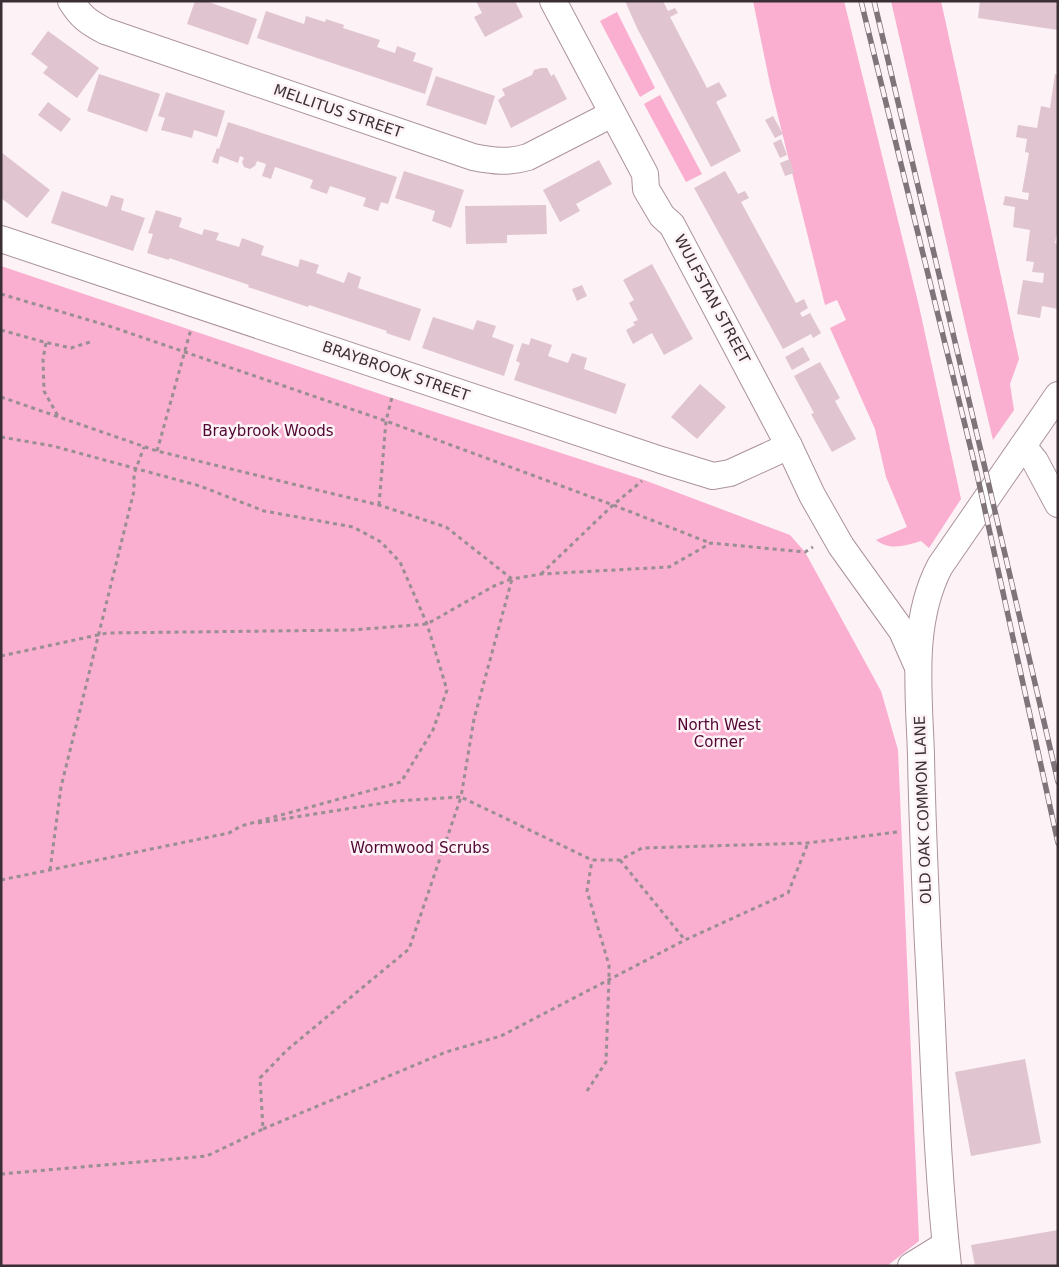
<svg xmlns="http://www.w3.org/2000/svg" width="1059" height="1267" font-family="'DejaVu Sans',sans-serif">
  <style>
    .green { fill: #faaed0 }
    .building { fill: #e0c5d0 }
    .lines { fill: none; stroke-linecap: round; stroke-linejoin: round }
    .minor-casing { stroke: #ac939d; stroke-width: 28 }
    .path { stroke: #998e92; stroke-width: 3; stroke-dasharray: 4 4; stroke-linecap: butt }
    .minor { stroke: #fff; stroke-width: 26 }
    .rail-casing { stroke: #7f7479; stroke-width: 5.5 }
    .rail { stroke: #fdf2f6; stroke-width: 4; stroke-dasharray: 11; stroke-linecap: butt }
    .labels { text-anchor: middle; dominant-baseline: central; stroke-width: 5; stroke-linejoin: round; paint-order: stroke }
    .street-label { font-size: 15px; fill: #3a2f34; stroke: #fdf2f6 }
    .park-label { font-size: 15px; fill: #500632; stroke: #fdf2f6 }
  </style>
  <rect width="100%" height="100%" fill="#fdf2f6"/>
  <g class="green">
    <path d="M753 1H844L919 306 961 499 929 548 921 541C905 546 890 551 876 540L907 527 886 477 875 429 830 328 846 320 837 300 825 305 770 84Z"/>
    <polygon points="891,1 941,1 1019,359 1010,384 1014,410 993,440 968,336"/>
    <polygon points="617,12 655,88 640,97 600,21"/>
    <polygon points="660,95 702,174 686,182 644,104"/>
    <polygon points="1,266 392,398 644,480 790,535 805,552 881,691 898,750 919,1241 887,1266 1,1266"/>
  </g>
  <g class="building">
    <polygon points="195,1 206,1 257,19 248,45 187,24"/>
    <polygon points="476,1 515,1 523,17 485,37 474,17 482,13"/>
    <polygon points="625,1 663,1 668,11 675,8 678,13 670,17 707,88 719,82 727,96 716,102 741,151 711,167 637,28"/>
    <polygon points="980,1 1058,1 1058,30 978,18"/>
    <polygon points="266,11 304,24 306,16 325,22 326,19 344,25 343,28 380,40 377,47 395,53 397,46 416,53 413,61 433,68 425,94 257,38"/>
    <polygon points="48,31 99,68 77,98 43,73 48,67 31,54"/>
    <polygon points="541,68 547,68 551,76 554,74 567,99 511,128 498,100 505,95 502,89 532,75 534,70"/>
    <polygon points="99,74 160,94 147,132 87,111"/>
    <polygon points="1055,74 1058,75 1058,228 1055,243 1058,244 1058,309 1042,306 1040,318 1017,314 1023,280 1043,283 1044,273 1032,272 1034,262 1026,261 1030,230 1013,227 1015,207 1003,205 1005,196 1028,200 1029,193 1022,192 1029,153 1025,152 1027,139 1016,137 1018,125 1037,128 1041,106 1050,108"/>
    <polygon points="436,76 495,96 486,125 426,105"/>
    <polygon points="166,92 225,111 217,137 194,130 192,138 161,130 165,118 158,116"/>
    <polygon points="48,102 71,119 61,132 38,115"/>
    <polygon points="773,116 783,134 775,138 765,120"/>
    <polygon points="228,122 397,177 388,204 381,202 378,211 363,206 366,198 330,186 327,194 310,188 313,180 275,167 271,179 262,176 266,164 257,161 255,166 250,169 244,167 242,162 244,158 240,156 238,163 220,156 218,164 212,162 217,148 219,149"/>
    <polygon points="781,139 787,155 780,158 773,143"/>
    <polygon points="1,152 50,190 27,218 1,198"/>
    <polygon points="790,159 794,173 785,176 780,163"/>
    <polygon points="599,160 612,184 576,204 580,211 560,222 543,190"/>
    <polygon points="404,171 464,190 451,228 432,221 435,211 395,198"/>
    <polygon points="725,171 738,194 745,191 749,198 741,202 796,303 804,299 808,308 800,313 802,317 810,313 821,333 813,338 811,334 783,349 694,188"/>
    <polygon points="62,191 107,207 111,195 124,199 121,210 145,218 133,251 51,223"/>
    <polygon points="546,205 547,234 507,235 507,243 466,244 465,206"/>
    <polygon points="156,210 182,218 179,227 202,235 204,229 219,233 216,240 239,247 242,238 264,246 261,255 298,267 300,259 319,265 316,273 344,283 348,272 361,277 358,288 421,309 410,341 386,333 387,331 309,305 308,307 248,287 249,285 169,258 169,260 147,253 153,234 148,233"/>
    <polygon points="652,264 693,339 664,355 652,333 633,344 626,330 635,325 633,322 638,320 629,303 634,300 623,280"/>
    <polygon points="582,285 587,296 577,301 572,289"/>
    <polygon points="433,317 473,330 477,320 496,326 492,337 514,345 504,376 422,348"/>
    <polygon points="531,338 552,345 548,356 568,363 572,353 587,358 584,369 626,384 616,414 514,380 520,363 516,361 522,343 529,345"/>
    <polygon points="803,347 810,360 792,370 785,357"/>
    <polygon points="820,362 840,398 835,401 856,439 832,452 811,414 814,413 794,376"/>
    <polygon points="700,384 726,407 697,439 671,417"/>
    <polygon points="1025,1059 1041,1143 971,1156 955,1072"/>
    <polygon points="1058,1230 1058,1266 975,1266 971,1245"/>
  </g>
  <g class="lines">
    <defs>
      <g id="minor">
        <path d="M71 1C81 17 88 22 105 31L473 157C493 161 509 163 528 157L612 114"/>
        <polyline points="553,1 645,174 646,189 662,216 672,225 789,446 812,495 841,546 902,631 917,665"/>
        <polyline points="1,239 661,460 713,476 730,473 789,446"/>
        <polyline points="1023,446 1035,461 1058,504"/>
        <polyline points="911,1266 945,1245"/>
        <path d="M948 1266C936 1159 934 1051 928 945 925 881 922 818 921 755 919 693 910 623 940 566L1058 395"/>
      </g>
    </defs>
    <use href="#minor" class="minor-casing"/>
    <g class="path">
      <polyline points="1,294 109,326 386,421 613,505 710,543"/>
      <polyline points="1,330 44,342 71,348 90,342"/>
      <polyline points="46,343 43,359 44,391 58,416"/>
      <polyline points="1,397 157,451 379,505 446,527 512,579 541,574 669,567 711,543 805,552 813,547"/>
      <polyline points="1,437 53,446 200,486 264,511 353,527 381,542 400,562 427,624 447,690 433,730 401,782 241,826"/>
      <polyline points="157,451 191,329"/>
      <polyline points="379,505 386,421 392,397"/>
      <polyline points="541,574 613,505 642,481"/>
      <polyline points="1,656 107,633 352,630 427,624 494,586 511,579"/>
      <polyline points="258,823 396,801 461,797 474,719 512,579"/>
      <polyline points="620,860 685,940"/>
      <polyline points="50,870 61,787 134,491 134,474 144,447"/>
      <polyline points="1,880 229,833 241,826"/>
      <polyline points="587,1091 606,1062 609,979 609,965 587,891 592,860"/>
      <polyline points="263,1129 446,1052 501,1036 685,940 788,893 808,843"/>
      <polyline points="1,1174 207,1156 263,1129 260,1078 287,1050 409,949 461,797 592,860 620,860 642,848 808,843 897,832"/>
    </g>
    <use href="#minor" class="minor"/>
    <defs>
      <g id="rail">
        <polyline points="861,1 977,474 1058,843"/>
        <polyline points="874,1 984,464 1058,782"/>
      </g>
    </defs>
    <use href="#rail" class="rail-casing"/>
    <use href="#rail" class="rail"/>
  </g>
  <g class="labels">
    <g class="street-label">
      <text transform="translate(338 111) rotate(19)">MELLITUS STREET</text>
      <text transform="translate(712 299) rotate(62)">WULFSTAN STREET</text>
      <text transform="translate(396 371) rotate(19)">BRAYBROOK STREET</text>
      <text transform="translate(923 810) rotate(-92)">OLD OAK COMMON LANE</text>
    </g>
    <g class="park-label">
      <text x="268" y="431">Braybrook Woods</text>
      <text x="719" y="725">North West<tspan x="719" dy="17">Corner</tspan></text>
      <text x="420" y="848">Wormwood Scrubs</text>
    </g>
  </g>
  <rect width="1059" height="1267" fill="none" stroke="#3a2f34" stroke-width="5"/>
</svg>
